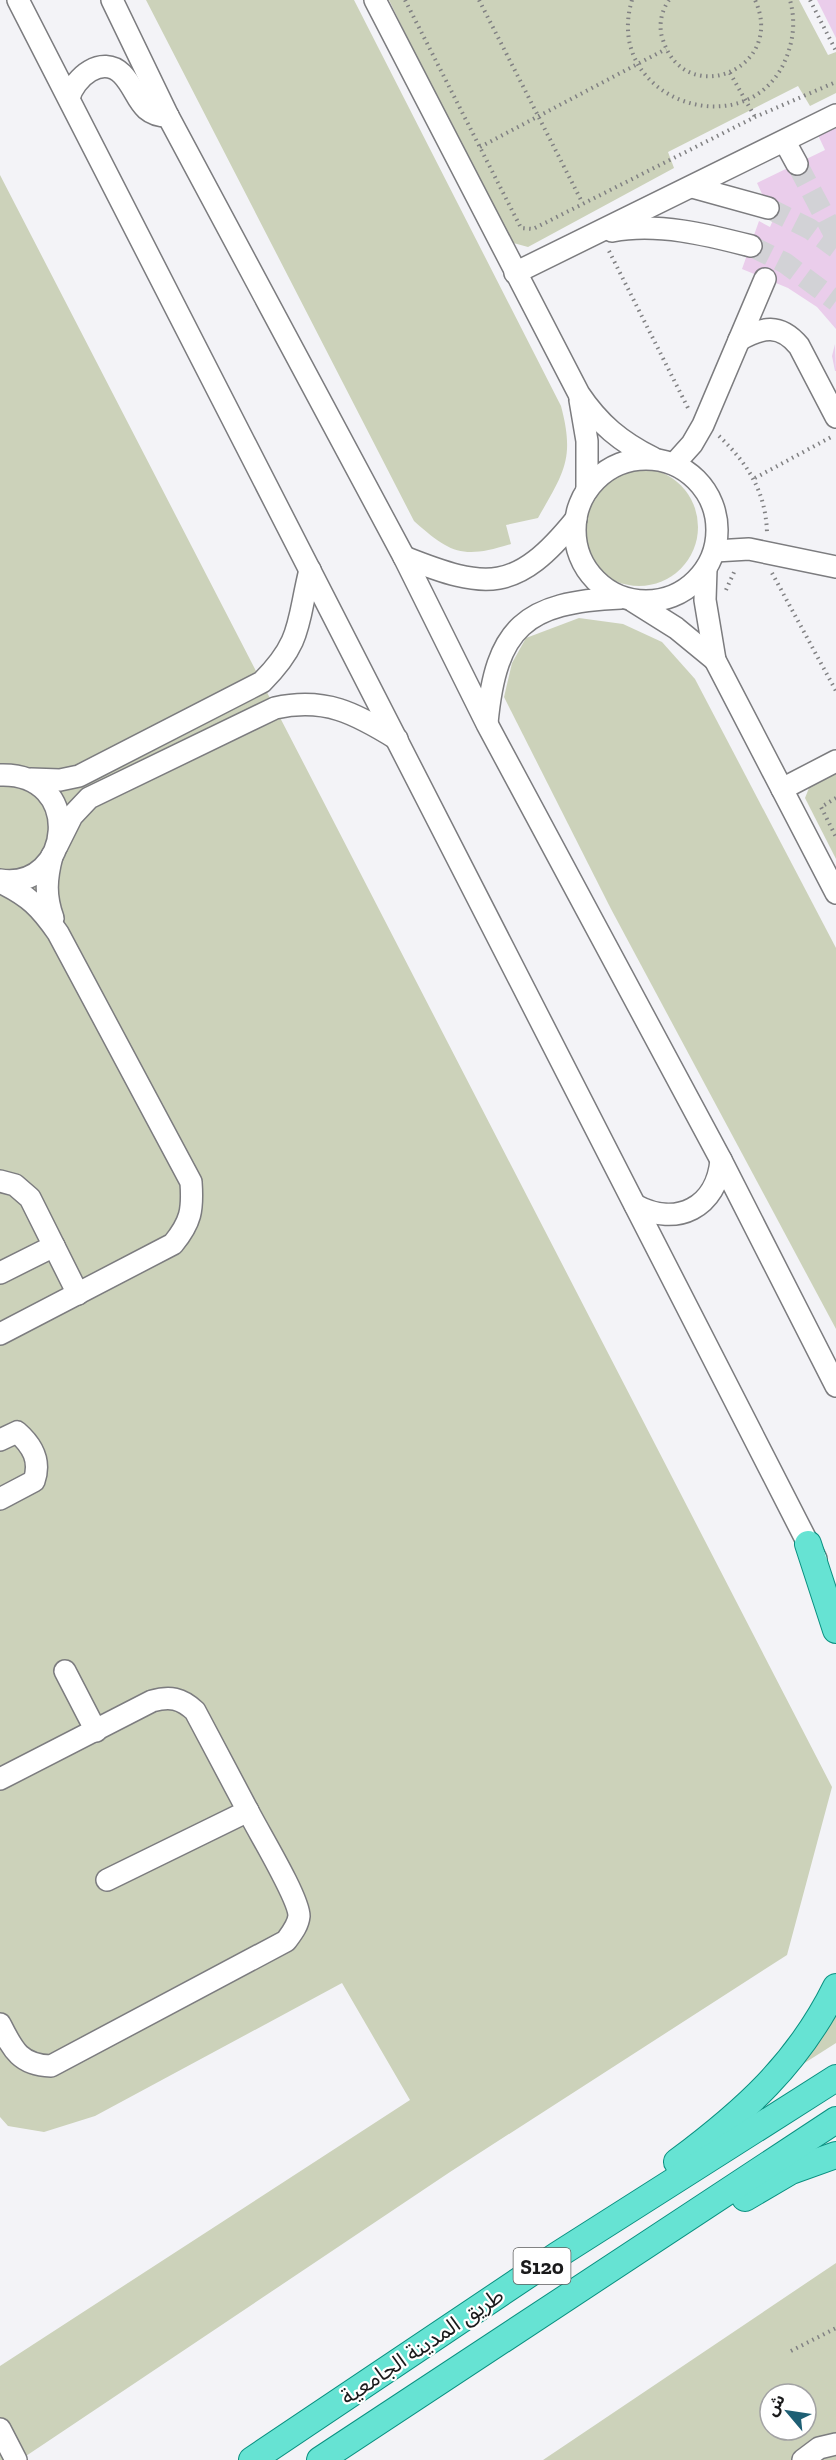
<svg xmlns="http://www.w3.org/2000/svg" width="836" height="2460" font-family="'Zilla Slab','Noto Sans Arabic',serif">
  <style>
    .green { fill: #ccd2ba; fill-rule: evenodd }
    .building { fill: #eacdeb }
    .lines { fill: none; stroke-linecap: round; stroke-linejoin: round }
    .minor-tunnel { stroke: #d2d2d6; stroke-width: 21; stroke-dasharray: 21 10; stroke-linecap: butt }
    .minor-casing { stroke: #7c7c7f; stroke-width: 24 }
    .major-casing { stroke: #099080; stroke-width: 28 }
    .path { stroke: #818183; stroke-width: 4; stroke-dasharray: 1.5 4.5; stroke-linecap: butt }
    .minor { stroke: #fff; stroke-width: 21 }
    .major { stroke: #66e3d3; stroke-width: 26 }
    .labels { text-anchor: middle; dominant-baseline: central; stroke-width: 4.5; stroke-linejoin: round; paint-order: stroke }
    .shield { fill: #fff; stroke: #5f5f5f; stroke-width: 1.5 }
    .shield-label { font-size: 21px; font-weight: bold; fill: #1a1a1b }
    .street-label { font-size: 22px; fill: #1a1a1b; stroke: #fff }
  </style>
  <rect width="100%" height="100%" fill="#f3f3f7"/>
  <g class="green">
    <path d="M146 0H354L561 406C575 459 564 472 538 518L506 525 511 544C463 559 451 554 414 521Z"/>
    <polygon points="389,0 799,0 828,55 836,52 836,93 810,106 798,86 668,152 674,168 528,247 506,241"/>
    <polygon points="0,175 832,1787 787,1955 450,2172 20,2460 0,2460 0,2366 410,2100 342,1983 95,2116 44,2132 8,2126 0,2117"/>
    <circle cx="639" cy="527" r="59"/>
    <polygon points="579,618 623,624 662,642 695,679 836,948 836,1329 611,909 504,697 512,663 526,638"/>
    <polygon points="836,770 836,859 805,798 811,783"/>
    <polygon points="836,2012 836,2043 803,2064 824,2034"/>
    <path d="M836 2263V2460H543ZM770 2394H806V2430H770Z"/>
  </g>
  <g class="building">
    <polygon points="817,0 836,0 836,38"/>
    <polygon points="836,125 836,329 817,307 788,288 742,269 759,221 770,227 776,213 769,209 757,183 825,150 818,135"/>
    <polygon points="835,344 836,371 835,371 832,356"/>
  </g>
  <g class="lines">
    <g class="minor-tunnel">
      <polyline points="797,164 836,238"/>
      <polyline points="768,208 810,229 836,248"/>
      <polyline points="751,246 785,263 836,301"/>
    </g>
    <defs>
      <g id="minor">
        <polyline points="18,0 816,1559"/>
        <polyline points="112,0 168,116 404,557 487,724 721,1160 836,1386"/>
        <path d="M375 0 579 394C599 424 621 442 653 458"/>
        <path d="M69 98C74 78 102 54 122 74 139 91 138 116 168 116"/>
        <polyline points="785,142 797,164"/>
        <polyline points="692,187 768,208"/>
        <path d="M612 231C657 222 708 235 751 246"/>
        <polyline points="515,273 836,115"/>
        <path d="M739 340C762 327 780 323 799 346L836 417"/>
        <polyline points="580,400 587,441 587,490"/>
        <circle cx="646" cy="530" r="71"/>
        <polyline points="674,464 692,444 703,425 765,279"/>
        <polyline points="715,551 749,549 836,567"/>
        <path d="M404 557C487 590 516 593 576 519"/>
        <polyline points="706,569 705,600 715,660 836,893"/>
        <polyline points="633,601 676,628 715,660"/>
        <path d="M487 723C496 627 525 602 621 598"/>
        <path d="M0 775C85 772 73 891 0 880"/>
        <path d="M31 779 60 780 79 776 262 682C303 641 297 622 310 570"/>
        <polyline points="782,789 836,761"/>
        <path d="M57 846 72 816 89 798 275 708C325 697 355 713 397 739"/>
        <path d="M52 856C46 879 45 896 53 918"/>
        <path d="M0 882C29 896 40 907 58 933L191 1182C193 1210 191 1222 173 1244L0 1334"/>
        <polyline points="0,1181 15,1185 30,1198 78,1294"/>
        <path d="M635 1205C677 1228 717 1207 721 1160"/>
        <polyline points="0,1273 54,1246"/>
        <path d="M0 1440 17 1432C33 1446 41 1461 34 1481L0 1499"/>
        <polyline points="65,1671 96,1731"/>
        <path d="M0 1779 152 1701C170 1696 181 1698 195 1711L248 1811 107 1880"/>
        <path d="M0 2024C13 2050 20 2065 51 2066L286 1941C291 1934 298 1926 299 1916 299 1898 258 1831 248 1811"/>
        <polyline points="0,2429 16,2460"/>
        <polyline points="803,2460 819,2448 836,2444"/>
      </g>
      <g id="major">
        <polyline points="808,1544 836,1630"/>
        <path d="M677 2162C744 2112 798 2064 836 1987"/>
        <polyline points="745,2198 791,2171 836,2155"/>
        <polyline points="252,2460 556,2256 836,2078"/>
        <polyline points="320,2460 836,2120"/>
      </g>
    </defs>
    <use href="#minor" class="minor-casing"/>
    <use href="#major" class="major-casing"/>
    <g class="path">
      <polyline points="405,0 521,228 533,229 755,117 836,82"/>
      <polyline points="479,0 582,202"/>
      <path d="M632 0C601 103 755 151 788 53 794 36 795 18 790 0"/>
      <path d="M669 0C661 11 658 27 663 40 685 110 787 69 755 0"/>
      <polyline points="810,0 836,51"/>
      <polyline points="730,73 755,117"/>
      <polyline points="480,147 666,49"/>
      <polyline points="609,251 689,410"/>
      <path d="M719 436C748 464 766 492 767 533"/>
      <polyline points="755,478 833,436"/>
      <polyline points="772,573 836,691"/>
      <polyline points="726,590 735,570"/>
      <polyline points="836,798 821,807 836,837"/>
      <polyline points="791,2351 836,2328"/>
    </g>
    <use href="#minor" class="minor"/>
    <use href="#major" class="major"/>
  </g>
  <g class="labels">
    <rect class="shield" x="513.5" y="2248" width="57" height="36" rx="4.5"/>
    <g class="shield-label">
      <text x="542" y="2266">S120</text>
    </g>
    <g class="street-label">
      <text transform="translate(422 2346) rotate(-34)">طريق المدينة الجامعية</text>
    </g>
  </g>
  <g transform="translate(788 2412) rotate(299)"><circle r="28" fill="#ffffff" stroke="#a3a3a4" stroke-width="1.5"/>
  <path d="M0-4.5L10 22L0 15L-10 22Z" fill="#1e5f74"/>
  <text y="-9" font-size="16" font-weight="bold" text-anchor="middle" fill="#1a1a1b">ش</text>
  </g>
</svg>
